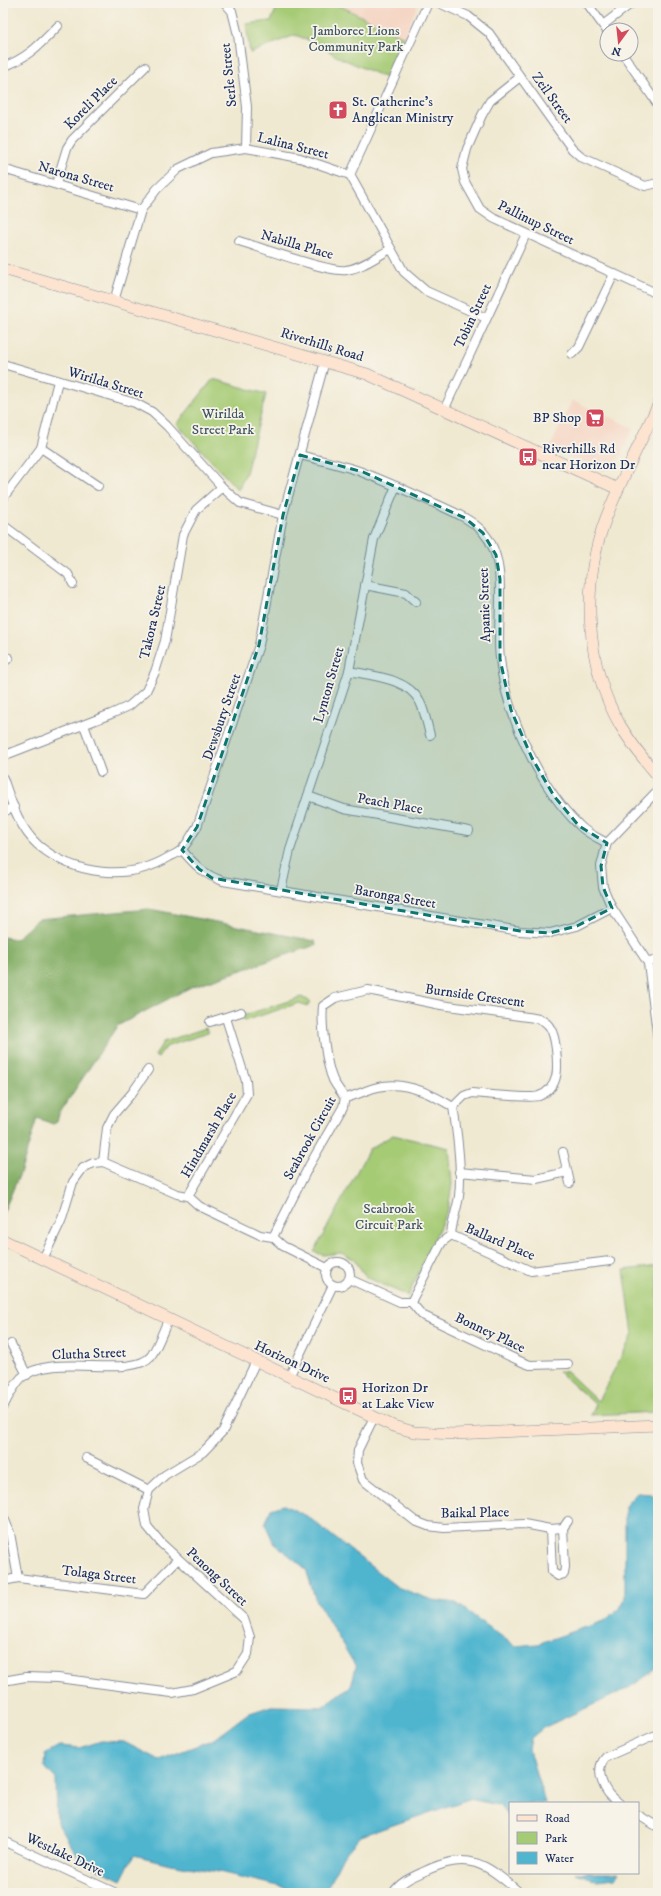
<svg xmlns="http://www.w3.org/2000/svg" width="661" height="1896" font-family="'IM FELL DW Pica',serif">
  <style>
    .built { fill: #f5d3c1 }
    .green { fill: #a6cb75; stroke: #607d6a }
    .forest { fill: #84af66; stroke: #506f62 }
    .water { fill: #50b5cf; stroke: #367296 }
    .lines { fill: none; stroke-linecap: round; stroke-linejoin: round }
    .street-casing { stroke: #868c98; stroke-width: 10 }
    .secondary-casing { stroke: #868c98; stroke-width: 12 }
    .street { stroke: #fff; stroke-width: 8 }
    .secondary { stroke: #fde4d1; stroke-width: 11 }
    .marked { fill: #0f766e; fill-opacity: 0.2; stroke: #0f766e; stroke-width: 3; stroke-dasharray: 8 5; stroke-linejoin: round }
    .labels { text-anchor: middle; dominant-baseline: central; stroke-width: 3.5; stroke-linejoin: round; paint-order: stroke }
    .park-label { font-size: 14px; fill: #3e5664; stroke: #f7f3e8 }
    .street-label { font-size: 14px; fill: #1b2f5e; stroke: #f7f3e8 }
    .poi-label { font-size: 14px; fill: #1b2f5e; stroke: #f7f3e8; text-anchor: start }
  </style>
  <rect width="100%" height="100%" fill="#f7f3e8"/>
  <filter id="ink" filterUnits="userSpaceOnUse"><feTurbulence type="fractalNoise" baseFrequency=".025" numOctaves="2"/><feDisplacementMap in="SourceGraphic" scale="8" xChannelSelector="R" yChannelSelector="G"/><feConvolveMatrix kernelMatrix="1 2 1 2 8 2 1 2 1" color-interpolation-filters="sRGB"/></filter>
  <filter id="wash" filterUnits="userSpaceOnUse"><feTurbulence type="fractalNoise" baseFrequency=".012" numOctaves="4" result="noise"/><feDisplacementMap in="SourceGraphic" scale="16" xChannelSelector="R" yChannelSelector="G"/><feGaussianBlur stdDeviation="0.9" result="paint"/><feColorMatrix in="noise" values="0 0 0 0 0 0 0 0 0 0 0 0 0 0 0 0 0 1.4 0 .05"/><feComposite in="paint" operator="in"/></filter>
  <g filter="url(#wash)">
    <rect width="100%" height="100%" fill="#f0e9d1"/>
    <g class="built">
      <polygon points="334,3 419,3 404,37"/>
      <polygon points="572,400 633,428 619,458 611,467 604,471 598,470 550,448"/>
    </g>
    <g class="green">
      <polygon points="279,3 334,3 404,37 386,78 336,56 319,44 295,35 250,53 246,24 271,21"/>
      <polygon points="213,379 266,394 246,473 238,490 177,424"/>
      <polygon points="301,997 310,1001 308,1006 299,1003 244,1021 242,1016"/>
      <polygon points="206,1028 208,1033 165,1047 158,1058 155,1056 163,1042"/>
      <polygon points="393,1135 449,1148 452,1184 448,1209 408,1296 366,1277 354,1259 341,1253 323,1255 314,1252 369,1149"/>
      <polygon points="658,1266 658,1412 591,1415 596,1405 558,1371 567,1372 598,1401 633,1334 624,1270"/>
      <polygon points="77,1884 96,1893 74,1893"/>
    </g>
    <polygon class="forest" points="149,909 315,941 316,945 191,987 117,1026 59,1114 57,1122 53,1124 37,1118 21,1171 3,1213 3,937 16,939 38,919"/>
    <g class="water">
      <polygon points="637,1493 652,1494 658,1502 658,1668 627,1689 543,1728 531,1738 529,1750 545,1803 510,1803 510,1819 499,1805 469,1799 361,1836 343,1856 327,1888 320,1893 308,1893 219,1872 170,1864 134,1855 121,1880 80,1860 57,1822 56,1779 44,1766 45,1754 59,1746 80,1748 101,1741 124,1742 159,1760 214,1739 247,1714 271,1706 322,1707 351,1686 356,1667 315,1598 306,1569 274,1543 265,1524 271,1509 284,1505 307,1516 397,1587 432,1600 456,1603 515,1646 537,1644 604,1621 618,1610 625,1597 625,1506"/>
      <polygon points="575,1873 619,1873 615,1878 597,1880"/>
    </g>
  </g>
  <g filter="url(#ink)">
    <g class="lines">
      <defs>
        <g id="street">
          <polyline points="225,3 232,11 238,35 247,107 246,148"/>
          <polyline points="439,3 468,16 489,33 572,149 581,157 634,181 645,186 658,183"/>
          <polyline points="587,3 607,31"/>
          <polyline points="603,25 632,3"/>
          <polyline points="623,54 658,105"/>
          <path d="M3 67C29 57 39 45 58 26"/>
          <polyline points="520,77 490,101 482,115 467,149 462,169 465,182 480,209 493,218 658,294"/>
          <polyline points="3,169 141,210"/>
          <polyline points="350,175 428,3"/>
          <polyline points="56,184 67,148 72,140 145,67"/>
          <path d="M239 241C259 247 330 273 346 270 362 268 377 256 391 249"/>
          <polyline points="114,301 141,210 157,189 178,169 211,153 246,148 300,158 350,175 404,272 426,291 486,318"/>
          <polyline points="572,354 579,347 614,274"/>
          <polyline points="3,364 135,403 152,412 167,426 222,487 240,503 283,515"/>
          <polyline points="444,410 526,234"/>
          <polyline points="41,448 98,486"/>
          <path d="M300 455C322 461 344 465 364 473 388 482 411 493 434 503 451 511 470 518 483 532 511 562 495 621 500 658 505 712 540 788 579 825 586 833 598 838 607 843"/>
          <polyline points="3,498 41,448 58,381"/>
          <polyline points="3,525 68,574 73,584"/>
          <polyline points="365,585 406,593 416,602"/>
          <polyline points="3,663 9,658"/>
          <path d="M349 671C373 676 408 678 420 702 425 712 427 724 430 735"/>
          <polyline points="84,725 101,772"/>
          <polyline points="3,756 111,714 129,706 146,691 155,672 165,641 183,535 196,510 222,487"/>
          <path d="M3 778C11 801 19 828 38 845 74 875 128 882 169 857 173 855 179 853 182 849 188 843 192 834 197 827L259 645 283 515 325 361"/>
          <polyline points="658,790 607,843 601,866 603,887 612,908 648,963 658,1040"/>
          <polyline points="308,796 344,809 469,831"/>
          <polyline points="3,812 14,807"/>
          <path d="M182 850C194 864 204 875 223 881L520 931 550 933 577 926 612 908"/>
          <polyline points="281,890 290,850 349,671 374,539 396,486"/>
          <polyline points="648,963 658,959"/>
          <polyline points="210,1022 241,1012"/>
          <path d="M345 1098C341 1092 336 1086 333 1080 326 1064 321 1024 323 1006L335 998 368 990 441 1005 527 1017C535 1018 544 1019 549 1026 554 1033 555 1041 556 1049 558 1067 560 1088 539 1096 532 1099 484 1094 472 1093L464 1096 453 1107"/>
          <polyline points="563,1152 570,1183"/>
          <polyline points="103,1162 107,1128 114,1114 132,1093 148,1070"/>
          <polyline points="459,1172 536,1179 567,1172"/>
          <polyline points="188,1196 247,1094 246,1081 226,1018"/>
          <polyline points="451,1235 531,1271 610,1261"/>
          <path d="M273 1237 309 1166 343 1107 345 1098C355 1096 364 1091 374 1088 401 1079 431 1093 453 1107 457 1132 462 1172 459 1196 457 1210 452 1221 451 1235L442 1242 411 1302H400L349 1279"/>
          <polyline points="43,1259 61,1221 73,1182 83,1168 93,1163 103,1162 177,1194 188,1196 199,1206 260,1235 273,1237 283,1246 327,1268"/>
          <circle cx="338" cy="1274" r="12"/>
          <polyline points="411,1302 422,1315 522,1362 530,1365 568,1364"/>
          <polyline points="11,1344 27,1375"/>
          <polyline points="289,1377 333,1285"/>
          <path d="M3 1407C8 1397 14 1386 21 1378 50 1351 131 1380 151 1356 158 1346 163 1331 168 1320"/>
          <polyline points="374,1417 358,1450 357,1463 363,1480 415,1521 428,1526 444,1528 524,1524 550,1529 563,1528 568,1521"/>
          <polyline points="86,1458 149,1490"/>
          <polyline points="3,1515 10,1533 18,1578"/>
          <polyline points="550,1529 552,1572 558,1576 564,1574 565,1567 563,1528"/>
          <polyline points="3,1581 18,1578 144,1594 178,1559"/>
          <polyline points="3,1681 26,1677 58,1678 172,1693 193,1689 237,1671 248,1654 250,1637 244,1619 161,1543 147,1526 144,1509 149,1490 165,1475 203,1452 223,1431 256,1361"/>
          <path d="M619 1803C604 1794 593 1770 606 1757L658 1734"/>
          <polyline points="638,1815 658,1827"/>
          <polyline points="3,1841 116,1893"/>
          <path d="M393 1893C400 1882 412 1877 423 1872 469 1850 485 1863 520 1893"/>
        </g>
        <g id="secondary">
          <polyline points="3,269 367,374 618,489"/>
          <path d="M658 405C640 443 621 480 606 518 581 583 585 664 620 725 631 743 644 760 658 776"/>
          <polyline points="3,1240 393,1426 414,1432 454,1434 658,1425"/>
        </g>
      </defs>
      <use href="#street" class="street-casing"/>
      <use href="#secondary" class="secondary-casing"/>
      <use href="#street" class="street"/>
      <use href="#secondary" class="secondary"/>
    </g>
  </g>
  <path class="marked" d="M300 455 363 472 465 518 483 533 496 555 500 579V659L511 710 532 758 554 796 579 826 607 843 601 866 603 887 612 908 577 926 550 933 520 931 212 878 199 869 182 850 197 827 259 645 283 515Z"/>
  <defs>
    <symbol id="church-square" viewBox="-11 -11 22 22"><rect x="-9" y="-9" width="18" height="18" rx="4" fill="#d1495b" stroke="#f7f3e8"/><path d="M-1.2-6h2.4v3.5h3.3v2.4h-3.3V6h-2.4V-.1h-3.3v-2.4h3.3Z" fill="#fff"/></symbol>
    <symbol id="supermarket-square" viewBox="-11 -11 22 22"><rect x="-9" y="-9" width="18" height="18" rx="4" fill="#d1495b" stroke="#f7f3e8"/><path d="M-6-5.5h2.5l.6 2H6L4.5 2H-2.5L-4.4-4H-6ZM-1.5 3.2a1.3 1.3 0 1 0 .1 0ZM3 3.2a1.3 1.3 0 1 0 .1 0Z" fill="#fff"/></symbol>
    <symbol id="bus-square" viewBox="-11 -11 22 22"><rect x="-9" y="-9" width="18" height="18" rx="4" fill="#d1495b" stroke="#f7f3e8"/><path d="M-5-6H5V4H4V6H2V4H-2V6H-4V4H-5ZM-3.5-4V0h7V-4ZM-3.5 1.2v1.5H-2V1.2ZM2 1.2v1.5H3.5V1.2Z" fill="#fff"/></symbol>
  </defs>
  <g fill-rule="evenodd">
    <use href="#church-square" x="327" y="99" width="22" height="22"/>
    <use href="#supermarket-square" x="584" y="407" width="22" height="22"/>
    <use href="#bus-square" x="517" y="446" width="22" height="22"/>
    <use href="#bus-square" x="337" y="1385" width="22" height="22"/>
  </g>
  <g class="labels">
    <g class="park-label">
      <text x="356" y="31">Jamboree Lions<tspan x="356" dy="16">Community Park</tspan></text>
      <text x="223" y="414">Wirilda<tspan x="223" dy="16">Street Park</tspan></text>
      <text x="389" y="1209">Seabrook<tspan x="389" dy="16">Circuit Park</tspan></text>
    </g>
    <g class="street-label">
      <text transform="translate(229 75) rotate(-96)">Serle Street</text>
      <text transform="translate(552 98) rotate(54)">Zeil Street</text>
      <text transform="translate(91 103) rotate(-45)">Koreli Place</text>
      <text transform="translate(293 146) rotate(14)">Lalina Street</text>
      <text transform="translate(76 177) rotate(16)">Narona Street</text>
      <text transform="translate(536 223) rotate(26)">Pallinup Street</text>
      <text transform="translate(297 245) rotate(16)">Nabilla Place</text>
      <text transform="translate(473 316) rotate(-65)">Tobin Street</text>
      <text transform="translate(322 345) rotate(17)">Riverhills Road</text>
      <text transform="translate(106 383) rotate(17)">Wirilda Street</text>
      <text transform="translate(485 605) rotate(-92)">Apanie Street</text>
      <text transform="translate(153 622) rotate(-77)">Takora Street</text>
      <text transform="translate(329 685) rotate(-74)">Lynton Street</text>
      <text transform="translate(222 717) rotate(-71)">Dewsbury Street</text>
      <text transform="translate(390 804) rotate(10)">Peach Place</text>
      <text transform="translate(395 897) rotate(10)">Baronga Street</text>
      <text transform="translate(475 996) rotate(8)">Burnside Crescent</text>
      <text transform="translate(209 1135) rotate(-60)">Hindmarsh Place</text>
      <text transform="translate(310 1138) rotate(-61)">Seabrook Circuit</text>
      <text transform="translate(500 1242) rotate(23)">Ballard Place</text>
      <text transform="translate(490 1333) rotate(25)">Bonney Place</text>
      <text transform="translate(89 1354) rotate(-2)">Clutha Street</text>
      <text transform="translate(292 1362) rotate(25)">Horizon Drive</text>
      <text transform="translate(475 1513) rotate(-1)">Baikal Place</text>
      <text transform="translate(99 1575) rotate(7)">Tolaga Street</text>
      <text transform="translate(217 1577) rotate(43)">Penong Street</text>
      <text transform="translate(65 1855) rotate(25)">Westlake Drive</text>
    </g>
    <g class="poi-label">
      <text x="352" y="102">St. Catherine's<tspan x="352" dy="16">Anglican Ministry</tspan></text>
      <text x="581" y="418" text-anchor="end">BP Shop</text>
      <text x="542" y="449">Riverhills Rd<tspan x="542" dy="16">near Horizon Dr</tspan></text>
      <text x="362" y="1388">Horizon Dr<tspan x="362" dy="16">at Lake View</tspan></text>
    </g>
  </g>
  <rect width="661" height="1896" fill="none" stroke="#f7f3e8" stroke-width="16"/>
  <rect x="509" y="1802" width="130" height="72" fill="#f7f3e8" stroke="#9fa5b1"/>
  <rect x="517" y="1815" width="20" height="6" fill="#fde4d1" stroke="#9fa5b1"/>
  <text x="545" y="1822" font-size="12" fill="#1b2f5e">Road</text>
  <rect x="517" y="1832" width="20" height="12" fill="#a6cb75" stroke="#9fa5b1"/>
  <text x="545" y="1842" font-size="12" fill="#1b2f5e">Park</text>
  <rect x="517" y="1852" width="20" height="12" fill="#50b5cf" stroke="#9fa5b1"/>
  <text x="545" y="1862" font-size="12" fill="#1b2f5e">Water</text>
  <g transform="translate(619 42) rotate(195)"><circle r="19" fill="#f7f3e8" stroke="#9fa5b1"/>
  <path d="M0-3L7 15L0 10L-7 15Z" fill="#d1495b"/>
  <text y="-6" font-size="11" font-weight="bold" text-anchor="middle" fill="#1b2f5e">N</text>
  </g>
</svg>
